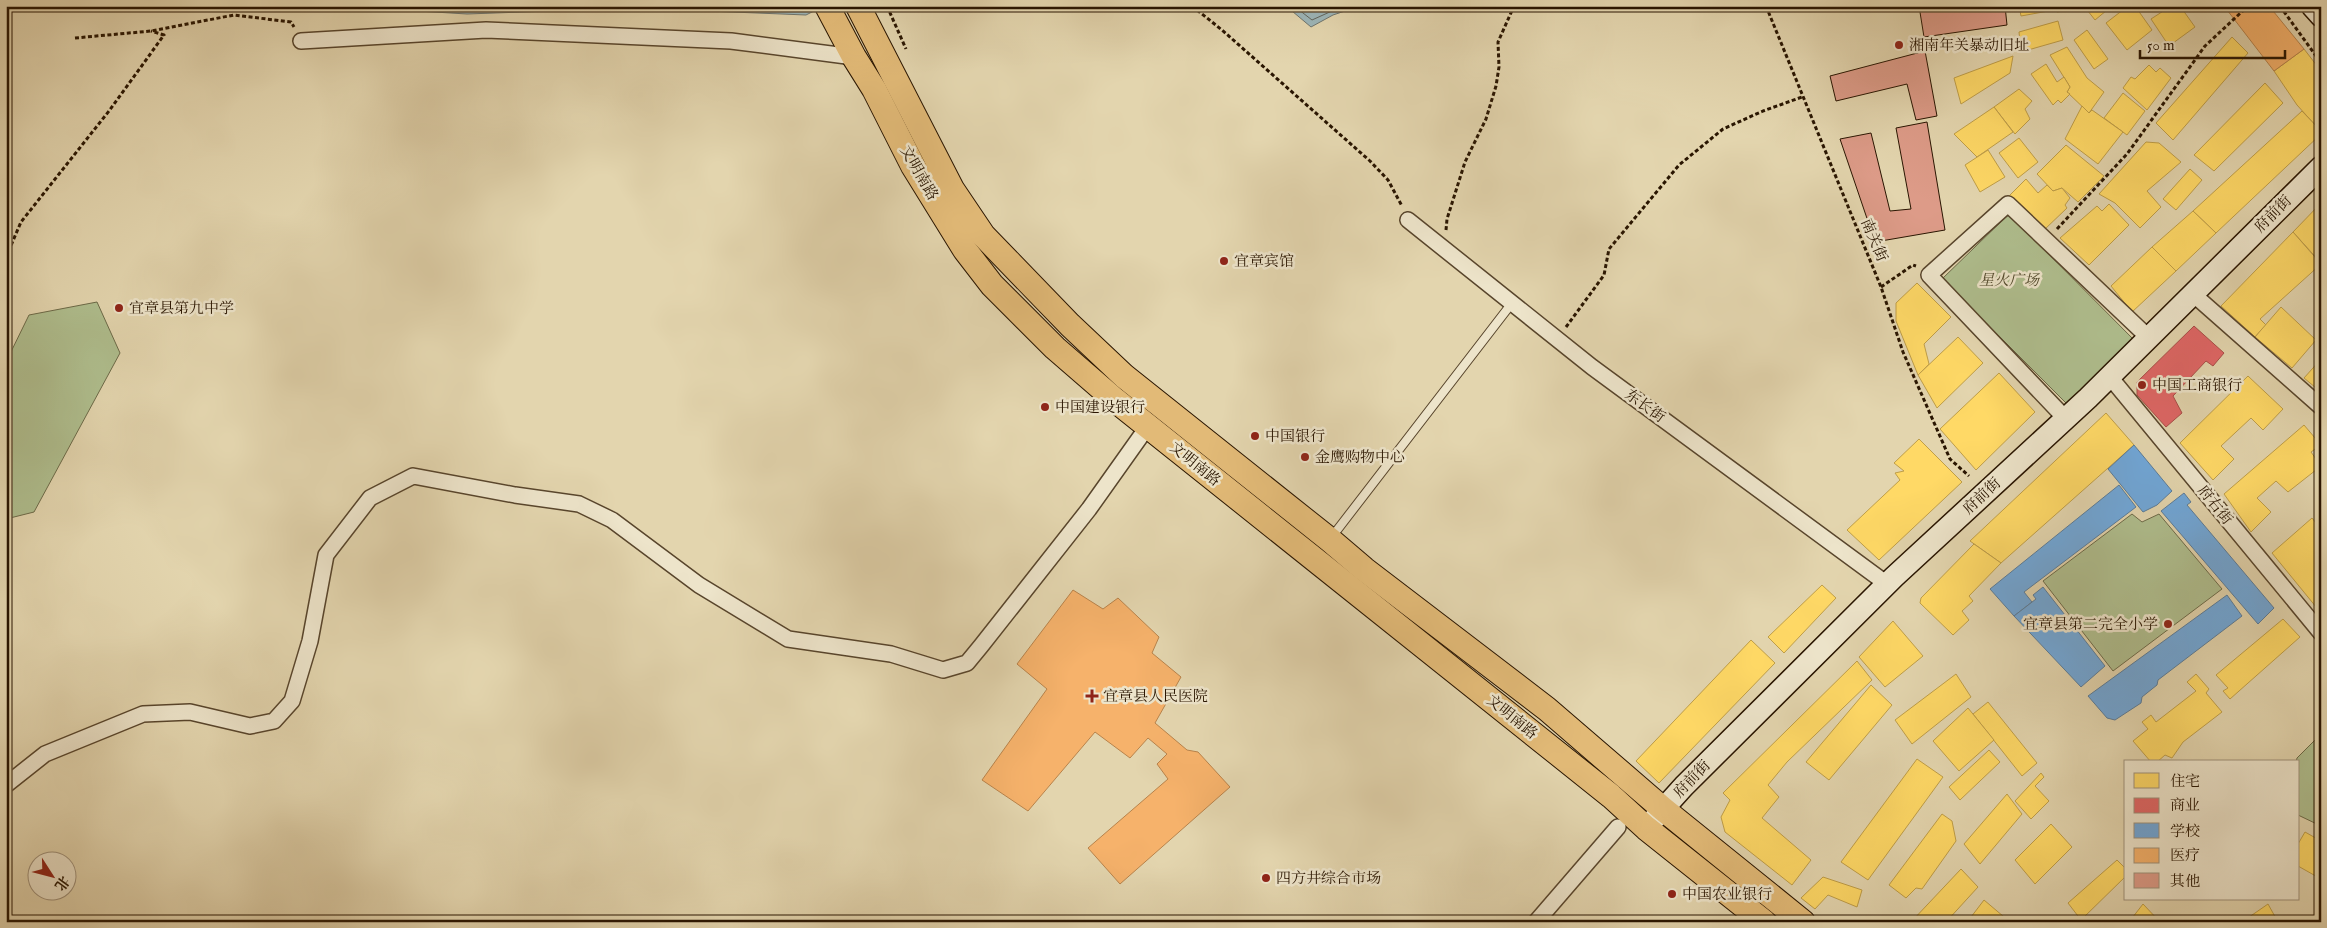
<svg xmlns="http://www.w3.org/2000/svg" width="2327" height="928" font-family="'IM FELL English','Noto Serif SC',serif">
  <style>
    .green { fill: #afbe8e; stroke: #6c6a48 }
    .water { fill: #9cb5b8; stroke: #6e756f }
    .homes { fill: #ffd966; stroke: #bf9e48 }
    .shops { fill: #e06666; stroke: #a94e48 }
    .schools { fill: #6fa8dc; stroke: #5a7c9a }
    .health { fill: #f6b26b; stroke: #b8834b }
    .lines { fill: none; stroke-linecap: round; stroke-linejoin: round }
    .shore { stroke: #62655c; stroke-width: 1 }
    .building { fill: #dd9b88; stroke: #291501 }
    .lane-casing { stroke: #58452c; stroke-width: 10 }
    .street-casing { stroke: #58452c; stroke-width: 18 }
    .secondary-casing { stroke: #291501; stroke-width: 24 }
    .primary-casing { stroke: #291501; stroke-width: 26 }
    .path { stroke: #291501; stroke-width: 3; stroke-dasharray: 4 2.5; stroke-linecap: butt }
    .lane { stroke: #ede4ca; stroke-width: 8 }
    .street { stroke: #ede4ca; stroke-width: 15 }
    .secondary { stroke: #ede4ca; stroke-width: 21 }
    .primary { stroke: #e2ba77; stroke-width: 24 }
    .poi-dot { fill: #8f2418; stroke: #ede4ca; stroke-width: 2 }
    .labels { text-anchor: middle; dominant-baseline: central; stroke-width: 5; stroke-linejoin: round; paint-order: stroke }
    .poi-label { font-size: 15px; fill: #291501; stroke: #ede4ca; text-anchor: start }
    .street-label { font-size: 15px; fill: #291501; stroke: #ede4ca }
    .park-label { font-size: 15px; font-style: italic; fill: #51482b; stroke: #ede4ca }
  </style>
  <rect width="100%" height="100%" fill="#e3d5ae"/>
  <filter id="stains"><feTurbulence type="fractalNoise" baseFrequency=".004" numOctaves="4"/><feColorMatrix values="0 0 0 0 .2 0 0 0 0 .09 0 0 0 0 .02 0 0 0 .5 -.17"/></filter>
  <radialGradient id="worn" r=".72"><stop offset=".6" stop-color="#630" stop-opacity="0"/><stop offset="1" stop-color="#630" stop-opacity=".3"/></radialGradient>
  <g class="green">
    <polygon points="2009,214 2137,343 2070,407 1942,279"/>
    <polygon points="97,302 120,353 34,512 6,519 6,362 29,315"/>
    <polygon points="2132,514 2142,522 2159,514 2222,589 2113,671 2043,581"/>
    <polygon points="2321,734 2321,826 2298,815 2298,762 2296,762 2297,758"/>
  </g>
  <g class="water">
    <polygon points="336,6 824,6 806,15 634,8 467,14"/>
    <polygon points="1286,6 1360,6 1333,15 1311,27"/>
  </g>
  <g class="homes">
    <polygon points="2019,6 2053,6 2054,10 2021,16"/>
    <polygon points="2057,6 2076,6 2077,9 2057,12"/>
    <polygon points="2084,6 2112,6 2095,20"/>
    <polygon points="2128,6 2135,6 2152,30 2127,50 2106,23"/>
    <polygon points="2171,6 2180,6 2195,27 2169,46 2151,19"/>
    <polygon points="2058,21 2063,40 2021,52 2019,32"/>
    <polygon points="2087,30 2108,59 2094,69 2074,40"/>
    <polygon points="2232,37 2248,53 2173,140 2156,123"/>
    <polygon points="2067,47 2087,78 2104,92 2089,113 2067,92 2070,87 2050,55"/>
    <polygon points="2304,49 2321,71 2321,123 2316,126 2297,105 2274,71"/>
    <polygon points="2013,56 2010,73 1961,104 1954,78"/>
    <polygon points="2046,64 2057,82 2064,77 2070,87 2067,92 2070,94 2061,103 2058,100 2053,105 2031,74"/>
    <polygon points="2149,65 2156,72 2160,68 2171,78 2147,110 2123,88 2131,77 2135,79"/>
    <polygon points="2265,83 2283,103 2214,171 2194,155"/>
    <polygon points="2019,89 2032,101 2025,109 2030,119 2015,134 1994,107"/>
    <polygon points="2123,93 2145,111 2127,135 2104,118"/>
    <polygon points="2082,106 2089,113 2092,110 2123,132 2098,164 2065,139"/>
    <polygon points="1994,107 2013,132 1977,157 1954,134"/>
    <polygon points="2302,111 2321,131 2321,134 2216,233 2193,211"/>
    <polygon points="2019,138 2038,162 2018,178 1999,153"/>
    <polygon points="2146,142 2159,143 2181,162 2147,191 2161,207 2140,228 2115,203 2099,194"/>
    <polygon points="2066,145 2104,176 2078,202 2062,188 2053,191 2037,174"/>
    <polygon points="1988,150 2005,177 1980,192 1965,165"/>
    <polygon points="2190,169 2202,180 2176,210 2163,199"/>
    <polygon points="2026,179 2038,193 2047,185 2053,191 2062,188 2070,198 2065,205 2067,208 2044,230 2009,196"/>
    <polygon points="2321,203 2321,263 2293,232"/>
    <polygon points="2109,204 2129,225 2089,265 2060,238 2097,206 2102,211"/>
    <polygon points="2193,211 2216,233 2176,271 2152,247"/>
    <polygon points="2293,232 2321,264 2260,319 2266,325 2255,337 2221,306"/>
    <polygon points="2152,247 2176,271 2132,312 2111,286"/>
    <polygon points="1917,283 1951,317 1924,344 1929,364 1918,375 1896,321 1896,303"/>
    <polygon points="2281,307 2316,340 2292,368 2255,337"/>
    <polygon points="1958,337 1983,363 1937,408 1918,375"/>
    <polygon points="2321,359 2321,392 2304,378"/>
    <polygon points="1999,373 2035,412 1976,470 1940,429"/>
    <polygon points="2248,376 2283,409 2263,430 2251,418 2221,446 2234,459 2213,480 2180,443"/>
    <polygon points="2106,413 2134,445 2001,563 1970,541"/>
    <polygon points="2304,425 2321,445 2311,452 2321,466 2288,492 2276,481 2257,498 2271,512 2251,532 2224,494"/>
    <polygon points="1919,439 1962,482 1879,560 1847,530 1900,480 1895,473 1904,471 1894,463"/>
    <polygon points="2312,518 2321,529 2321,613 2272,553"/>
    <polygon points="1974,544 2001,563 1969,596 1973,601 1962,611 1969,620 1953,635 1920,603 1921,598"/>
    <polygon points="1822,585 1836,598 1784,653 1768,637"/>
    <polygon points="2283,619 2300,637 2230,699 2223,691 2228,688 2216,675"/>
    <polygon points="1893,621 1923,656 1885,687 1859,657"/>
    <polygon points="1751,640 1775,663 1659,783 1636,761"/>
    <polygon points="1857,661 1872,680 1787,762 1768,785 1779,797 1762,818 1811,860 1792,885 1725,832 1721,817 1730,800 1723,793"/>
    <polygon points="1956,674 1971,697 1912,744 1895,720"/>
    <polygon points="2196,674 2209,689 2206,693 2222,712 2183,742 2172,758 2165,755 2157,762 2151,762 2133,741 2148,729 2142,722 2151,715 2156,722 2196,691 2187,682"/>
    <polygon points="1871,685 1892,705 1829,780 1806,762"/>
    <polygon points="1988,702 2037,763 2022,776 1973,714"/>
    <polygon points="1968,708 1994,740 1959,771 1933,741"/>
    <polygon points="1989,750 2000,762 1960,800 1949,787"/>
    <polygon points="1917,759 1943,777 1868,880 1841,862"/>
    <polygon points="2041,773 2044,777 2035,786 2049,801 2031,819 2015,801"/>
    <polygon points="2007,794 2022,814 1980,864 1964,844"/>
    <polygon points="1942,814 1952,821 1956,841 1922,889 1916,888 1906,898 1889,885"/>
    <polygon points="2051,824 2072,847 2035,884 2015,860"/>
    <polygon points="2305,832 2321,841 2321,879 2298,866 2298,844"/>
    <polygon points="2117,860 2126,869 2126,876 2081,920 2068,903"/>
    <polygon points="1961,869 1978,887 1946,922 1911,922"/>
    <polygon points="1823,877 1862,890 1857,907 1828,895 1815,909 1801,898"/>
    <polygon points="1984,900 2010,922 1968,921"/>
    <polygon points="2143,904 2160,922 2129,922"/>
    <polygon points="2268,904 2278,922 2242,922"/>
  </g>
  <polygon class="shops" points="2194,326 2224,353 2213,366 2206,361 2173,396 2182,413 2166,427 2137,395 2137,382"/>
  <g class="schools">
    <polygon points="2134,445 2172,491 2157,505 2143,512 2108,469"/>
    <polygon points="2119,485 2136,507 2024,592 2032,602 2014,616 1990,589"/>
    <polygon points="2184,493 2191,502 2187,505 2274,608 2258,624 2161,511"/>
    <polygon points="2043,587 2105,666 2081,687 2014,616 2036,599 2033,595"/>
    <polygon points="2227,595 2242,616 2158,680 2157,685 2142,697 2141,703 2115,720 2107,718 2088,696"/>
  </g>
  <g class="health">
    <polygon points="2224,6 2269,6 2304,49 2274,71"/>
    <polygon points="1073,590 1103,609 1118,598 1159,637 1152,653 1181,677 1155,723 1187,750 1198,752 1230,787 1120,884 1088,848 1168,779 1157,764 1167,754 1148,738 1130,758 1095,732 1028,811 982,780 1047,689 1017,664"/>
  </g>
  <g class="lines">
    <g class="shore">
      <polyline points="414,6 467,9 554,6"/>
      <polyline points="734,6 805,10 813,6"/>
      <polyline points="1294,6 1312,20 1343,6"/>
    </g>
  </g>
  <g class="building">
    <polygon points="1919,6 2005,6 2007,25 1924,37"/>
    <polygon points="1925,51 1937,116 1916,120 1907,84 1836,101 1830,76"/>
    <polygon points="1927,122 1945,230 1875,242 1840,139 1871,133 1890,211 1911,209 1896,128"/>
  </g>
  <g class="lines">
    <defs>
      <polyline id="lane" points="1331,538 1512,303"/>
      <g id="street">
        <polyline points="301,41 486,30 731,41 854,57"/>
        <polyline points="1408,220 1592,367 1887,584"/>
        <polyline points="2193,294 2321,407"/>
        <polyline points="2110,377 2321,633"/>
        <polyline points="2066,419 1929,275 2008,204 2148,337"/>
        <polyline points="6,785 45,754 143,714 190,712 250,726 274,721 292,701 310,641 326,555 370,498 413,476 515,495 579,504 612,520 699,585 788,639 891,654 943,670 967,663 981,646 1089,509 1148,426"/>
        <polyline points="1536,922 1618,827"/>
      </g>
      <g id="secondary">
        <polyline points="2312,6 2321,16"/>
        <polyline points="1646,828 1684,786 1894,577 2088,398 2321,167"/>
      </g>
      <g id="primary">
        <polyline points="827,6 854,57 874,89 913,166 965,250 992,285 1055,348 1115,400 1611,796 1646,828 1764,922"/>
        <polyline points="858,6 952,189 983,235 1070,325 1124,376 1330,540 1364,569 1547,709 1663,809 1803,922"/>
      </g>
    </defs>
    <use href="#lane" class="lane-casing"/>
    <use href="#street" class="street-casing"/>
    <use href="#secondary" class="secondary-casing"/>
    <use href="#primary" class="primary-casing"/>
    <g class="path">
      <polyline points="887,6 906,49"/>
      <polyline points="1192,6 1222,30 1370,161 1388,180 1402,206"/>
      <polyline points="1766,6 1881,287 1903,352 1950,459 1969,476"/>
      <polyline points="2280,6 2321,63"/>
      <polyline points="75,38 151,31 234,15 291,22 294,27"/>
      <polyline points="2057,229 2127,154 2205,46 2248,6"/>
      <polyline points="1446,230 1447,219 1465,162 1486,119 1496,86 1499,67 1498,42 1514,6"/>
      <polyline points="6,257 21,222 109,111 164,35 151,31"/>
      <polyline points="1881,287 1913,265 1916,266"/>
      <polyline points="1566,327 1604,275 1609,249 1679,165 1723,129 1763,111 1802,97"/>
    </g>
    <use href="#lane" class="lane"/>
    <use href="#street" class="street"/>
    <use href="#secondary" class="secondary"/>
    <use href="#primary" class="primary"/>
  </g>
  <g class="poi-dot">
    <circle cx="1899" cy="45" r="5"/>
    <circle cx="1224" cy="261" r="5"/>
    <circle cx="119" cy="308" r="5"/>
    <circle cx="2142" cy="385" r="5"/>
    <circle cx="1045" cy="407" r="5"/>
    <circle cx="1255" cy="436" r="5"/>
    <circle cx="1305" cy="457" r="5"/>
    <circle cx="2168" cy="624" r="5"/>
    <path d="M1089.5 688.5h5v5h5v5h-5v5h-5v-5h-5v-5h5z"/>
    <circle cx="1266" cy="878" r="5"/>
    <circle cx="1672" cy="894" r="5"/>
  </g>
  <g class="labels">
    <g class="poi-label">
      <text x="1909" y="45">湘南年关暴动旧址</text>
      <text x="1234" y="261">宜章宾馆</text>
      <text x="129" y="308">宜章县第九中学</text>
      <text x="2152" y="385">中国工商银行</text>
      <text x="1055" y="407">中国建设银行</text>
      <text x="1265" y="436">中国银行</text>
      <text x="1315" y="457">金鹰购物中心</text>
      <text x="2158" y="624" text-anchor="end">宜章县第二完全小学</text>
      <text x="1103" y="696">宜章县人民医院</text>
      <text x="1276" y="878">四方井综合市场</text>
      <text x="1682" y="894">中国农业银行</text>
    </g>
    <g class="street-label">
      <text transform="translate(919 173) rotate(60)">文明南路</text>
      <text transform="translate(2273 214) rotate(-45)">府前街</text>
      <text transform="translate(1874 240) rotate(67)">南关街</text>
      <text transform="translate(1645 406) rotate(36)">东长街</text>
      <text transform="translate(1195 464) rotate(39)">文明南路</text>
      <text transform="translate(1982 496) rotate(-43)">府前街</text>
      <text transform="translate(2215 505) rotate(51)">府右街</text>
      <text transform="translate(1512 717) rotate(39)">文明南路</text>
      <text transform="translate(1692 779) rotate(-46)">府前街</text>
    </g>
    <g class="park-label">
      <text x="2009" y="280">星火广场</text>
    </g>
  </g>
  <rect width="2327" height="928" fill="none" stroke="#e3d5ae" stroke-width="25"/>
  <rect x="8" y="8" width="2312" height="913" fill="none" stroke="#291501" stroke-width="2.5"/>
  <rect x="12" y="12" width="2302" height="903" fill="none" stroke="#291501"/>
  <rect x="2124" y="760" width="175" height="140" fill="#ede4ca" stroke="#9f917a"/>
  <rect x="2134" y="773" width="25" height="15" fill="#ffd966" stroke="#9f917a"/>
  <text x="2170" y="786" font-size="15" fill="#291501">住宅</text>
  <rect x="2134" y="798" width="25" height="15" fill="#e06666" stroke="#9f917a"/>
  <text x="2170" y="810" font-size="15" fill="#291501">商业</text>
  <rect x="2134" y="823" width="25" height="15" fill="#6fa8dc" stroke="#9f917a"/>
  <text x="2170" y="836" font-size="15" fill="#291501">学校</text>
  <rect x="2134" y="848" width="25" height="15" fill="#f6b26b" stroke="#9f917a"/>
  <text x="2170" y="860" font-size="15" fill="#291501">医疗</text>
  <rect x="2134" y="873" width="25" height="15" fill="#dd9b88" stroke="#9f917a"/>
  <text x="2170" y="886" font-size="15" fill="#291501">其他</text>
  <g transform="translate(52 876) rotate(126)"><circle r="24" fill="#ede4ca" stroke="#9f917a"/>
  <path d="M0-4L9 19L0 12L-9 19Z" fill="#8f2418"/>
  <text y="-8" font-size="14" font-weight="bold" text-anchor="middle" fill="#291501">北</text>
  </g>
  <path d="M2140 50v8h145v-8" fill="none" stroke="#291501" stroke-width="2.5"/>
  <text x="2147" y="50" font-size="15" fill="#291501" stroke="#ede4ca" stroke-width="4" paint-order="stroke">50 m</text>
  <rect width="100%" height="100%" filter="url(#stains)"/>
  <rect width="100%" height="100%" fill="url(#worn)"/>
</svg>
